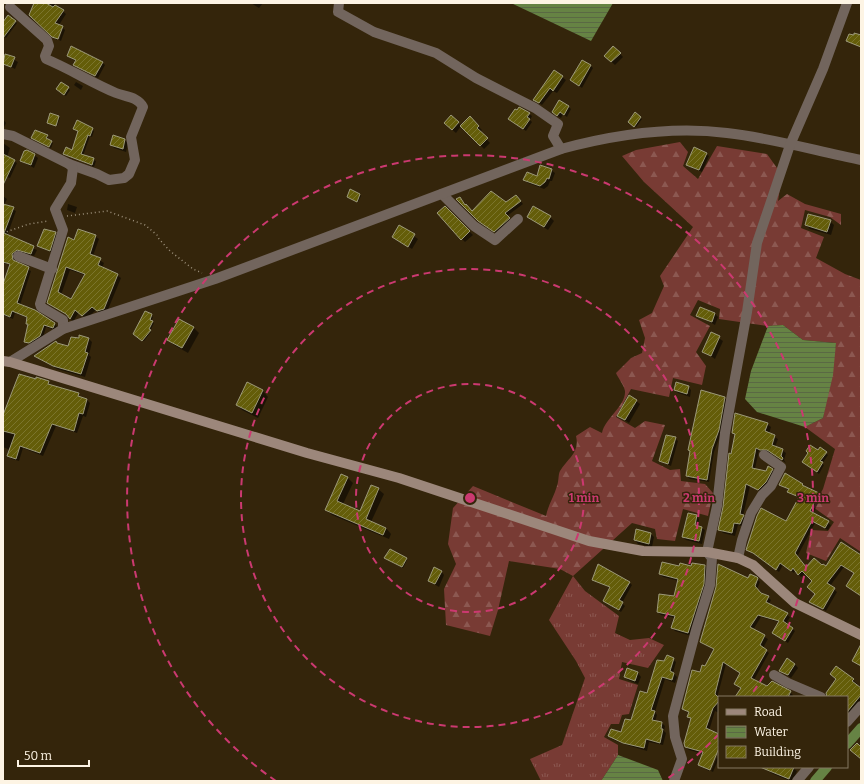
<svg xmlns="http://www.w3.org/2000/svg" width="864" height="784" font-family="Bitter,serif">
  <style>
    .grass { fill: url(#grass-tufts) }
    .forest { fill: url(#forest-firs) }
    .water { fill: url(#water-rules) }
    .shadow { fill: #0007; fill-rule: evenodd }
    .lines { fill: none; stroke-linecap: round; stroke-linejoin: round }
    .canal { stroke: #668344; stroke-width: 10 }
    .building { fill: url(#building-hatch); stroke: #9c9979; fill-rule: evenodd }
    .path { stroke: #9f937e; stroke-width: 1.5; stroke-dasharray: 1 3; stroke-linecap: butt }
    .minor { stroke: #72655d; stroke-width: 10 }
    .secondary { stroke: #9c877b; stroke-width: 10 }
    .ring { fill: none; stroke: #cb3970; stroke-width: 2; stroke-dasharray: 7 5 }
    .centre { fill: #cb3970; stroke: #34250b; stroke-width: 2 }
    .ring-label { font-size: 12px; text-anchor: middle; font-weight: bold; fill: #cb3970; stroke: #34250b; stroke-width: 3; stroke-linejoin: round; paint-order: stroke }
  </style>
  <defs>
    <pattern id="grass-tufts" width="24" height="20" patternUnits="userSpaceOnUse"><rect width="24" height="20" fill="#783b34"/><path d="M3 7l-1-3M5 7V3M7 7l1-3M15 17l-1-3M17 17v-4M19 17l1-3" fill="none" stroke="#8c5851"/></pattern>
    <pattern id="forest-firs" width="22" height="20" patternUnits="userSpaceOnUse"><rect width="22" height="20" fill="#783b34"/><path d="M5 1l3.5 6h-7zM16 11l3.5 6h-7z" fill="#8c5851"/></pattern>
    <pattern id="water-rules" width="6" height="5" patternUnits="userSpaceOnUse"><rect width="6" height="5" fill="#668344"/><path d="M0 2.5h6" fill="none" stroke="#5a6944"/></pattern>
    <pattern id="building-hatch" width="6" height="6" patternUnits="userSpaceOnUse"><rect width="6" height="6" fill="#645d09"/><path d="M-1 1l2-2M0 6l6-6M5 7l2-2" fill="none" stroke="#7b752d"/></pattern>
  </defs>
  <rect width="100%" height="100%" fill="#34250b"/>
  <polygon class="grass" points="573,576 585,591 619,616 615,633 630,640 649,638 664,645 648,668 622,662 619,679 638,685 629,714 622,715 619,724 611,724 604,737 618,745 618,755 601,781 541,781 530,759 562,745 585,678 576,661 549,620"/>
  <path class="forest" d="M680 142 688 152 683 166 698 179 717 146 767 154 782 175 778 201 787 194 805 204 841 214V225L830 217 805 210 801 228 824 237 816 258 845 274 861 280V552L840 538 826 561 806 553 811 530 828 531 834 522 813 507 823 489 835 449 805 427 823 418 836 343 803 340 783 325 768 326 719 319 720 309 698 300 690 315 710 326 696 352 706 366 702 385 673 378 669 397 631 389 616 417 635 428 645 421 665 425 652 461 670 470 680 469 681 481 705 484 713 493 708 516 683 509 675 541 657 539 655 529 632 523 573 576 560 569 509 561 498 610 490 636 446 625 444 589 456 564 448 544 453 508 473 486 546 516C548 505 554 497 557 486 559 481 558 475 560 471 568 458 580 453 576 436L590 427 602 433C605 418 626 406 625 391 624 385 618 378 616 373L631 358 642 353 645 338 639 320 652 313 664 286 660 276 693 227 644 182 622 156 636 150Z"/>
  <g class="water">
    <polygon points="511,3 613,3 591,41"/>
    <polygon points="783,325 803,340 836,343 833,375 823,418 805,427 757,412 745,399 751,371 768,326"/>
    <polygon points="618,755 658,770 663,781 601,781"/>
  </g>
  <g class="shadow">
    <polygon points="35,3 53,3 66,14 59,25 61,27 57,40 33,18"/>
    <polygon points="251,3 263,3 259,8"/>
    <polygon points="8,16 17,23 6,38 3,35 3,23"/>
    <polygon points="63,28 65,30 61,41 59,40"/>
    <polygon points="614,47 623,57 615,65 605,56"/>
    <polygon points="6,55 18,62 15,69 3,63"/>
    <polygon points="67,56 102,62 105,65 98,78 77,67 74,64 76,61"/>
    <polygon points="590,65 593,68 582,88 574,82"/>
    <polygon points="554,71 566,80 557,93 553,91 542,105 534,100"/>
    <polygon points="76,82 83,86 81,90 74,85"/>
    <polygon points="61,83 70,90 66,96 59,91"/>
    <polygon points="568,106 571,109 567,117 563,114 561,118 556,115"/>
    <polygon points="529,114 532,116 530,120 532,122 526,131 512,121"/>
    <polygon points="635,114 642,119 636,127 631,124"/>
    <polygon points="58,117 60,118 57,126 48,122"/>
    <polygon points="470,118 482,130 480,132 490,143 484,149 461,126 456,133 449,127 458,123 461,126"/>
    <polygon points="3,119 6,123 3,129"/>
    <polygon points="75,129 92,129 94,131 92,137 90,136 83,156 96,161 94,167 64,153 73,152 79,132"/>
    <polygon points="47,135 48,140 53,143 51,148 34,139"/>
    <polygon points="124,140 128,143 126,152 114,148 111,145"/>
    <polygon points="3,143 10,148 7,157 17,163 10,178 7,177 3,186"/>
    <polygon points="706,154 709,156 702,172 687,165"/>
    <polygon points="34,155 38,158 34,168 21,161"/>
    <polygon points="551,170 555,173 552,181 550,181 548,186 544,189 528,183 525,180 537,177"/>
    <polygon points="360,195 361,196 358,202 349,198"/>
    <polygon points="3,196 7,199 4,205 16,211 7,236 37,250 34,256 20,252 14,257 15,262 31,271 20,305 57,326 55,330 46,327 43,338 32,345 25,341 29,326 27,323 28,318 15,313 13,319 3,315 3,284 11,265 3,263"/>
    <polygon points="519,199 523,204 507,216 512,221 498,234 482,224 465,206 472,212"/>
    <polygon points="68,204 77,207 75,213 67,210"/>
    <polygon points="445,207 473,235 465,242 462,239"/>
    <polygon points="528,217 550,217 554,221 548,230"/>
    <polygon points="830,221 834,225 831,235 810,229 806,225"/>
    <polygon points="399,226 418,239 412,249 393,237"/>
    <polygon points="55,233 58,236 53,253 38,246"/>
    <path d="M95 236 99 239 93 256 104 263 102 268 117 275 121 278 107 312 102 314 96 310 86 319 79 312 73 322 69 316 48 303 75 241ZM70 270 85 275 72 300 61 295Z"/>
    <polygon points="145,312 153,317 151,321 154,323 150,331 151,332 144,341 136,335"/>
    <polygon points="715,314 718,317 715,325 698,315"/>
    <polygon points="194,328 199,333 188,353 174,345 169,340"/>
    <polygon points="711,333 723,341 715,359 703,351"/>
    <polygon points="89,339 92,342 89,355 91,357 85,377 57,369 35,356 58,344 69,347"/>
    <polygon points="48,382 51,385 78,394 81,398 87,400 90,403 86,417 83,416 77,433 56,426 43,456 23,448 19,461 12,459 9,456 10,450 3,447 3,417"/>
    <polygon points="247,384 263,391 268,397 258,418 242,410 237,405"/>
    <polygon points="688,387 691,390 690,397 678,393 675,390"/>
    <polygon points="724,398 728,401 721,433 714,452 709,482 690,479 687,476"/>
    <polygon points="636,401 640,404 629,423 618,416"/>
    <polygon points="767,424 771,427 769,434 778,439 775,447 782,450 786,453 784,460 786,463 772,453 764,453 759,450 755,469 766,472 772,470 775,473 762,492 750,486 743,516 746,519 744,527 738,525 735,536 723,533 720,530 736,436 733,433"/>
    <polygon points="675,438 678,441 671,466 660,461"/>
    <polygon points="820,449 828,455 822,464 824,465 819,474 803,462"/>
    <polygon points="347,477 353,483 343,504 360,512 378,489 384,494 371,522 386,528 391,534 389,539 332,515 326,509"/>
    <polygon points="780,484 802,485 818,494 821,497 813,514 831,525 828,530 815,523 797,557 806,568 826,568 841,544 861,566 861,596 847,586 855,573 844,567 830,586 837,592 826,611 810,602 816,594 813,581 806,573 801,577 795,570 794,573 783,565 779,572 748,550 787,522 800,498 791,494 789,490"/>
    <polygon points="696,516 699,519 698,526 705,530 702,544 686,540 683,537"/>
    <polygon points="651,534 654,537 652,547 638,544 635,540"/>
    <polygon points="387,559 406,559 407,560 403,568"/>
    <polygon points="705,566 708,569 706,587 691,636 675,631 672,628 676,618 661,615 658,612 660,604 658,602 659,595 674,598 679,581 663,577 660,574 680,568"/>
    <polygon points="441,571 444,575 439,587 429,581"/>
    <polygon points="756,578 760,582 757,589 771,600 769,604 790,617 786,624 795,631 788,643 776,635 779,622 761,617 753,630 768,639 763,648 769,653 754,680 767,688 790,692 793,695 792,697 736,697 741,689 735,684 741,673 726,664 717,698 719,699 719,713 715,711 709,731 719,735 719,747 709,771 699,765 704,754 689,750 686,747 691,719 688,716 689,713 683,709 715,650 701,642 748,579"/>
    <polygon points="593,580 629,582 632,585 622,603 625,606 621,612 604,601 611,588"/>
    <polygon points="673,659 676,662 673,673 677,677 675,683 665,679 655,712 657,715 655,722 662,723 665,726 664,731 666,733 663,745 649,742 647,751 627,745 612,739 609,736 622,733 631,721 665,663"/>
    <polygon points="795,664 798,668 791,678 781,670"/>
    <polygon points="638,673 641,677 638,684 628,680 625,677"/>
    <polygon points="853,680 857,684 856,686 861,689 861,704 853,715 847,711 847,697 827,694"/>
    <polygon points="719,752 719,758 713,772 711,771"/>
    <polygon points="769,767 791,767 797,771 793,781 790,781 771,773 768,769"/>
  </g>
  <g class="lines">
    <g class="canal">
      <polyline points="847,744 861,728"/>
      <polyline points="815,781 827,767"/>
    </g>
  </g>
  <g class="building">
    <polygon points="34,3 46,3 53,7 55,5 64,10 55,23 63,26 58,39 52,37 29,15"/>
    <polygon points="8,15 16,21 3,38 3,22"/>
    <polygon points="854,33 861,35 861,47 846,41 849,34 854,35"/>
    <polygon points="71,46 103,62 95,76 73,65 76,60 67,56"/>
    <polygon points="613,46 621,53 611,62 604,56"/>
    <polygon points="5,54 15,57 11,67 3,64"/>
    <polygon points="582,60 591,65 579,86 570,80"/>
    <polygon points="554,70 563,76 553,91 550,88 539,103 533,100"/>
    <polygon points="61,82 69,87 64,95 56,89"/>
    <polygon points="559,100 569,106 564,115 560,112 557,116 552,112"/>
    <polygon points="519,107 530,113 527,117 530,119 523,129 508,119 515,109 517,110"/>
    <polygon points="635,112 641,117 634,127 628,122"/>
    <polygon points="50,113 59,116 56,126 47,123"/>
    <polygon points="451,115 459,122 452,130 444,123"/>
    <polygon points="470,116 479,126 477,128 488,138 480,146 460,126"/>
    <polygon points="77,120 93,128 90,136 88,135 81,154 94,158 92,165 63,154 66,147 72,150 78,131 73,129"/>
    <polygon points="35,130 48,135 46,138 52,141 49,147 31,138"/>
    <polygon points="113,135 125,139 123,149 110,145"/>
    <polygon points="694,147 707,153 699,170 686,165"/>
    <polygon points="27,150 35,154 31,165 20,161 24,151"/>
    <polygon points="3,154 15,160 3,185"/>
    <polygon points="540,165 552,169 549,179 547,178 545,182 540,186 523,180 527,172 537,176"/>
    <polygon points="350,189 360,194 357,202 347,197"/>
    <polygon points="491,191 506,202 516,195 521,201 505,213 510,218 494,232 478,221 456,199 460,197 465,205 466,204 472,211"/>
    <polygon points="3,204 14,207 4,233 34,246 31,254 17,250 12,254 13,260 29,267 17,303 35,310 55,323 53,328 44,325 40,336 29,343 24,342 28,324 26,324 27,317 12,311 10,317 3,314 3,284 10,264 3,262"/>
    <polygon points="445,206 470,231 461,240 437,213"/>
    <polygon points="533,206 551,216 544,227 527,217"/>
    <polygon points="808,214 831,220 827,232 805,225"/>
    <polygon points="399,225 415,234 408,247 392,237"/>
    <polygon points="44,229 56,232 50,251 37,246"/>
    <path d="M78 229 96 235 90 254 101 258 98 265 118 274 104 309 97 311 92 307 82 316 75 310 70 319 66 314 47 303 68 237 74 240ZM66 267 85 274 71 299 58 292Z"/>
    <polygon points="700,307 715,313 712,322 696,316"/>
    <polygon points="145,311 152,314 150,320 153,321 149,329 151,330 142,341 133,334"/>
    <polygon points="179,319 194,327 182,348 167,340"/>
    <polygon points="711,332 720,336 711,356 702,352"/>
    <polygon points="79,335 89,338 85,352 88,353 81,374 53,366 34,356 56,341 57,343 68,346 71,337 79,338"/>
    <polygon points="19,374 36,379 36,377 49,381 48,384 79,393 78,396 87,399 83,414 79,413 74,431 52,424 40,453 20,446 16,459 7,456 15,434 3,431 3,415"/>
    <polygon points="247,382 263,390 252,413 236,405"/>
    <polygon points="676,382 689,386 687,394 674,390"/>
    <polygon points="701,390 725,397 719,430 712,449 707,480 686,476 690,451 688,450"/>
    <polygon points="629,395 637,400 625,420 617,416"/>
    <polygon points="735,413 768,423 765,431 775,435 772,445 783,449 781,456 783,458 782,460 767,450 760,450 756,448 752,468 766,471 768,466 773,469 766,482 758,490 746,484 740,514 744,515 740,524 734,523 732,533 718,530 723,507 729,453 731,454 735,434 732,433"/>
    <polygon points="666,435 676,437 668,464 659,461"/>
    <polygon points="810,445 818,450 820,447 827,452 820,461 823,462 817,472 802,462 808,453 806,451"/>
    <polygon points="785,473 803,484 802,485 819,493 810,511 829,521 825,528 812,521 795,553 806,567 814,558 822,565 823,564 826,566 841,542 861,555 861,596 846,586 854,573 841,565 827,583 835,588 823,609 809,602 815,594 807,587 812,581 802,571 798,575 793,568 791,571 780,563 776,570 753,553 746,550 757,516 761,508 786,521 799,497 787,492 789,489 779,485"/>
    <polygon points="341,474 348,477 337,501 360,511 371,485 379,488 366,519 386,528 383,535 325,510"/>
    <polygon points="688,513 697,515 695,525 702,527 699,541 682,537"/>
    <polygon points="636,529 651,533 649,544 634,540"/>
    <polygon points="390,549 407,558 402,567 384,558"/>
    <polygon points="662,562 679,566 680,563 691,566 692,563 705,565 704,584 688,633 671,628 675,616 657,612 659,594 674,596 678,579 659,574"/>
    <polygon points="598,564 630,582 619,600 623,602 619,610 603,601 610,587 592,580"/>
    <polygon points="718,564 748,578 750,574 757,577 758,578 755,586 761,593 769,596 766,602 788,613 783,621 793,628 785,641 772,633 779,621 758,615 750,627 765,635 760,645 767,650 751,678 767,686 772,681 791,691 788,697 735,697 741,688 734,684 740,673 723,662 715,694 719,698 719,701 713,708 706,728 719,734 719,748 710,770 698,765 703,752 685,747 684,743 691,718 687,717 689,712 682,709 692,670 700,672 702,665 705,666 714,649 700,642 716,587"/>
    <polygon points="434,567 442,571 435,584 428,581"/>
    <polygon points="861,644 861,666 852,661"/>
    <polygon points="667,655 674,658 670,671 674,673 672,680 662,677 651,710 655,711 652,720 662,722 661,729 663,729 660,743 646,739 644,748 623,743 608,736 611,729 621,732 625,719 631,720 640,691 647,693 657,660 664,661"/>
    <polygon points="787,658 795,664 788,675 779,671"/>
    <polygon points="836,666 854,679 852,681 861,688 861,695 847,712 847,697 827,697 826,693 836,679 830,674"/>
    <polygon points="627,668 638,672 635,681 624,677"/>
    <polygon points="857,743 861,747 861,759 850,750"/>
    <polygon points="760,767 794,767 789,779"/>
  </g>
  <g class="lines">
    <g class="path">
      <polyline points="67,216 107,211 145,225 157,235 159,239 170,251 193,269 202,273"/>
      <polyline points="3,233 29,224 48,221"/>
    </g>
    <g class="minor">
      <polyline points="339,3 338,12 374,32 436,53 476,78 535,108 558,124 553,136 561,149"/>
      <path d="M10 7 47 40 49 46 45 56 46 59C70 69 92 83 116 93 126 97 138 97 143 107L131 137 135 160 129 174 124 178 109 180 97 174 69 164"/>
      <polyline points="3,134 13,136 69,164 73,168 71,183 55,209 63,230 40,304 41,307 63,320 63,329"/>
      <polyline points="442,194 474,226 495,240 518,219"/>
      <polyline points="18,256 52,269"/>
      <path d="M10 362 63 329 215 279 561 149C613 135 672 126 727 133 772 138 816 151 861 160"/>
      <polyline points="738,558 742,540 751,513 762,495 771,486 781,467 764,455"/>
      <polyline points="774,675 788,683 821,697"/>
      <polyline points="847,722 861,706"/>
      <polyline points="674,781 682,759 675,737 673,716 696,630 710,585 712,558 707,552 717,506 725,433 747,312 757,243 790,145 823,69 847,3"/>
      <polyline points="797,781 809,767"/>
    </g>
    <polyline class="secondary" points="3,361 10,362 307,453 399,478 589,541 643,551 707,552 738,558 753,565 795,603 861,635"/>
  </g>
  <g class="ring">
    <circle cx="470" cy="498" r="114"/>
    <circle cx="470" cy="498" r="229"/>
    <path d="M719 734A343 343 0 0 1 664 781M276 781A343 343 0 1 1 751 695"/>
  </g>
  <circle cx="470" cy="498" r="6" class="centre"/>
  <g class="ring-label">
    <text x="584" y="502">1 min</text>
    <text x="699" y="502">2 min</text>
    <text x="813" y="502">3 min</text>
  </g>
  <rect width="864" height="784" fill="none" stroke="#fdf4e4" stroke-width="8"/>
  <rect x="718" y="696" width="130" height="72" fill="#34250b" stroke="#847862"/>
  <rect x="726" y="709" width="20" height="6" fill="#9c877b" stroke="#847862"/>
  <text x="754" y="716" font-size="12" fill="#fdf4e4">Road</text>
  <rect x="726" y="726" width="20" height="12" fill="url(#water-rules)" stroke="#847862"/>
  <text x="754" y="736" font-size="12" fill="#fdf4e4">Water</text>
  <rect x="726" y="746" width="20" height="12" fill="url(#building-hatch)" stroke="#847862"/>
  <text x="754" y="756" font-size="12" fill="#fdf4e4">Building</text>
  <path d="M18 760v6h71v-6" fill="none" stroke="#fdf4e4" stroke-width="2"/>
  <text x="24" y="760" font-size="12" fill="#fdf4e4" stroke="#34250b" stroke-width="3" paint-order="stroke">50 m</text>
</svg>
